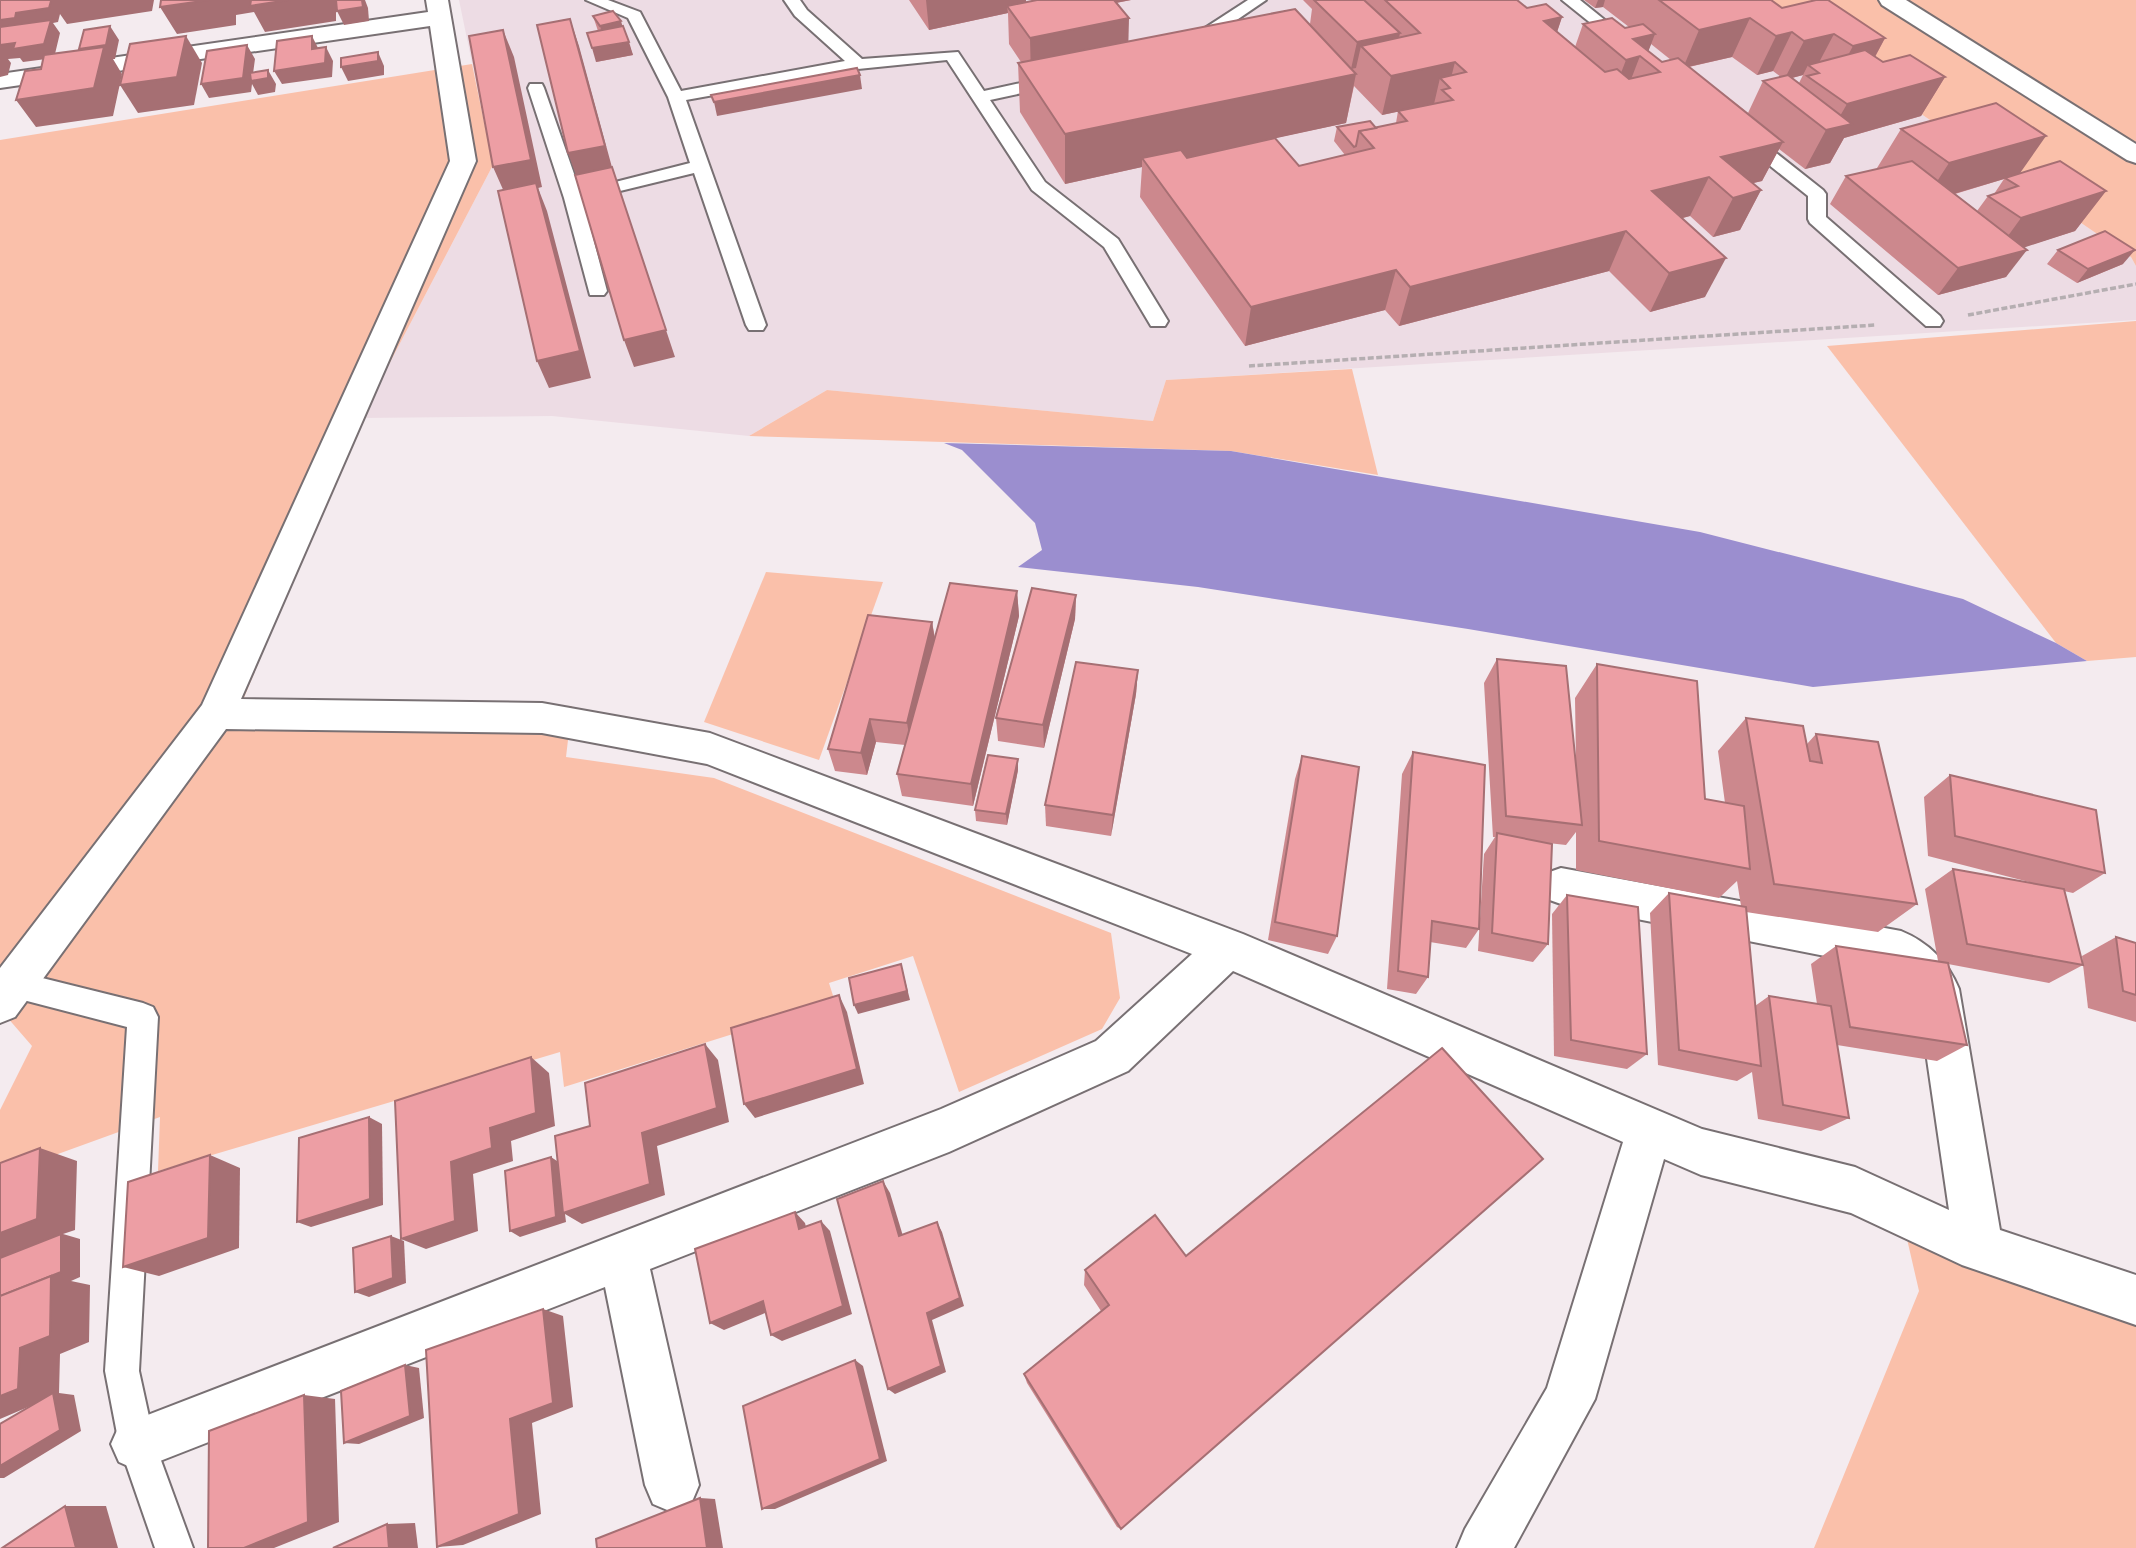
<svg xmlns="http://www.w3.org/2000/svg" width="2136" height="1548" font-family="Figtree,sans-serif">
  <style>
    .built { fill: #eddce4 }
    .green { fill: #fac0aa }
    .water { fill: #9b8ecf }
    .lines { fill: none; stroke-linecap: round; stroke-linejoin: round }
    .service-casing { stroke: #787073; stroke-width: 4 }
    .minor-casing { stroke: #787073; stroke-width: 4 }
    .path { stroke: #b5aeb1; stroke-width: 3.5; stroke-dasharray: 6 2.5; stroke-linecap: butt }
    .service { fill: #fff; fill-rule: evenodd }
    .minor { fill: #fff; fill-rule: evenodd }
    .wall { fill: #cc888d; fill-rule: evenodd }
    .shaded-wall { fill: #a66f73 }
    .building { fill: #ed9ea4; stroke: #a66f73; stroke-width: 2 }
  </style>
  <rect width="100%" height="100%" fill="#f4ebef"/>
  <polygon class="built" points="459,0 1754,0 2131,257 2136,266 2136,320 1166,380 1153,421 827,390 749,436 552,416 361,418 493,165"/>
  <g class="green">
    <polygon points="1754,0 2136,0 2136,266 2131,257"/>
    <polygon points="472,64 493,165 361,418 243,700 572,706 566,757 714,778 1111,933 1120,998 1102,1029 959,1092 913,956 829,983 835,1002 564,1087 560,1052 158,1171 160,1117 0,1175 0,1110 32,1046 0,1009 0,140"/>
    <polygon points="2136,321 2136,657 2087,661 2056,643 1827,346"/>
    <polygon points="1352,369 1378,475 1231,451 749,436 827,390 1153,421 1166,380"/>
    <polygon points="766,572 883,582 819,760 704,722"/>
    <polygon points="1907,1239 2136,1317 2136,1548 1814,1548 1919,1291"/>
  </g>
  <polygon class="water" points="944,443 1231,451 1700,532 1963,599 2056,643 2087,661 1813,687 1468,629 1198,587 1018,567 1042,550 1035,523 962,450"/>
  <g class="lines">
    <defs>
      <g id="service">
        <polygon points="586,0 608,0 640,12 681,91 845,61 795,16 784,0 800,0 807,10 862,59 958,52 984,91 1053,76 1059,77 1061,81 1059,85 990,100 1045,182 1118,239 1168,321 1165,326 1151,326 1104,247 1032,190 947,60 858,69 686,100 766,325 763,330 749,330 746,325 694,173 583,200 607,291 604,295 590,295 564,198 528,88 530,84 542,84 544,88 580,191 690,163 668,97 628,18"/>
        <polygon points="1248,0 1266,0 1200,45 1188,45 1186,42 1188,39"/>
        <polygon points="1562,0 1580,0 1632,42 1630,45 1618,45"/>
        <polygon points="1745,132 1751,133 1823,190 1826,194 1826,217 1940,316 1943,321 1940,326 1926,326 1810,223 1808,219 1808,196 1739,141 1736,137"/>
        <polygon points="14,971 143,1003 153,1007 158,1017 139,1371 155,1444 193,1548 155,1548 119,1444 105,1371 127,1027 4,995 0,984 4,975"/>
      </g>
      <g id="minor">
        <path d="M426 0H448L476 161 241 699 542 703 710 733 1243 934 1702 1129 1855 1167 1949 1210 1918 997 1905 980 1891 969 1561 904 1547 899 1541 886 1547 873 1561 868 1901 931C1928 942 1948 962 1959 989L2000 1230 2136 1275V1325L1962 1265 1851 1213 1701 1175 1664 1159 1595 1399 1514 1548H1457L1465 1529 1547 1388 1623 1142 1233 971 1128 1071 949 1152 650 1269 699 1485 691 1504 672 1512 653 1504 645 1485 605 1287 137 1470 119 1462 111 1444 119 1426 941 1109 1096 1041 1192 954 707 764 542 733 226 729 15 1017 0 1023V968L202 705 450 161 430 26 0 88V74L428 12Z"/>
        <polygon points="1879,0 1906,0 2136,144 2136,163 2127,160 1882,5"/>
      </g>
    </defs>
    <use href="#service" class="service-casing"/>
    <use href="#minor" class="minor-casing"/>
    <g class="path">
      <polyline points="1968,315 2136,284"/>
      <polyline points="1249,366 1876,325"/>
    </g>
    <use href="#service" class="service"/>
    <use href="#minor" class="minor"/>
  </g>
  <g class="wall">
    <path d="M909 0H1026V2L1037 0H1131L1116 3 1128 41 1310 24 1312 9 1303 0H1517L1527 8 1562 17 1557 32 1575 47 1583 24 1625 28 1629 27 1603 7 1595 8 1584 0H1772L1782 8 1885 38 1875 57 1883 62 1945 77 1921 116 1844 138 1830 163 1805 169 1779 149 1762 181 1753 183 1761 190 1740 230 1713 237 1690 216 1682 218 1705 297 1650 312 1609 271 1399 326 1385 310 1245 346 1140 197 1142 167 1065 184 1020 112 1018 63 1021 62 1009 44 1008 13 929 30ZM1651 44 1671 60 1662 62 1648 51ZM1732 57 1757 75 1773 71 1781 77 1763 81 1748 113 1689 67ZM1803 75 1799 83 1792 78ZM1354 86 1382 115 1434 104 1398 111 1396 123 1376 128 1337 127 1334 141 1345 155 1299 166 1275 138 1346 123Z"/>
    <polygon points="593,16 622,26 633,55 596,62 598,31"/>
    <path d="M1901 129 2019 173 2106 191 2075 231 2024 247 2006 277 1938 295 1830 204 1846 176 1878 169 1877 168ZM2004 179 1994 194 1988 196 1977 211 1955 194Z"/>
    <polygon points="2058,250 2123,264 2077,283 2047,264"/>
    <polygon points="1017,591 1019,616 973,806 902,796 897,774 905,745 876,742 867,775 835,771 828,749 932,622 935,638"/>
    <polygon points="1076,595 1075,619 1044,748 998,741 996,718"/>
    <polygon points="1497,659 1576,762 1575,698 1597,664 1705,799 1725,803 1718,751 1746,718 1807,744 1816,734 1917,904 1878,932 1746,912 1755,1006 1769,996 1817,1004 1811,964 1836,946 1938,961 1925,889 1953,869 2033,883 1928,856 1924,797 1950,775 2105,873 2073,893 2064,891 2083,965 2049,983 1948,964 1967,1045 1937,1061 1837,1045 1849,1118 1821,1131 1758,1119 1752,1072 1737,1081 1658,1065 1650,913 1669,893 1741,906 1737,881 1719,898 1576,870 1576,832 1566,845 1548,843 1548,944 1533,962 1478,951 1484,854 1495,837 1493,837 1484,683"/>
    <polygon points="1138,670 1136,694 1111,836 1046,826 1045,805"/>
    <polygon points="1413,752 1479,929 1466,948 1430,942 1428,977 1416,994 1387,989 1402,774"/>
    <polygon points="1302,756 1337,936 1328,954 1268,940 1295,779"/>
    <polygon points="1018,770 1007,825 976,821 975,810"/>
    <polygon points="1567,895 1647,1054 1627,1069 1554,1056 1552,914"/>
    <polygon points="2116,937 2136,943 2136,1022 2088,1008 2082,956"/>
    <polygon points="1155,1215 1121,1529 1117,1527 1027,1383 1024,1374 1101,1311 1084,1285 1085,1270"/>
  </g>
  <g class="shaded-wall">
    <polygon points="51,0 154,0 152,11 67,24 60,14 58,22 53,23 60,33 54,58 23,62 20,58 8,59 11,63 8,75 0,77 0,45 15,43 0,36 0,20 16,13"/>
    <polygon points="197,0 336,0 336,21 265,32 254,12 236,15 236,25 177,34 160,7"/>
    <polygon points="362,0 365,0 368,8 369,21 344,25 337,11"/>
    <polygon points="926,0 1026,0 1026,10 1007,6 1008,13 929,30"/>
    <polygon points="1068,0 1131,0 1068,12"/>
    <polygon points="1598,0 1605,0 1603,7 1595,8"/>
    <polygon points="1562,17 1549,56 1544,21"/>
    <polygon points="1129,18 1128,57 1031,77 1030,38"/>
    <polygon points="1750,18 1732,57 1683,68 1699,30"/>
    <polygon points="570,19 579,46 613,171 675,357 634,367 624,340 578,181 568,153"/>
    <polygon points="621,21 625,35 604,40 600,26"/>
    <polygon points="110,26 119,40 115,59 113,59 122,74 113,116 36,127 16,100 88,63 79,49"/>
    <polygon points="503,30 514,57 542,187 538,188 547,211 591,378 549,388 537,361 505,194 493,167"/>
    <polygon points="1792,32 1773,71 1757,75 1776,36"/>
    <polygon points="1400,33 1394,60 1361,46 1356,68 1351,69 1357,42"/>
    <polygon points="1655,34 1645,60 1640,56 1625,95 1611,99 1626,60 1633,39"/>
    <polygon points="1834,34 1815,70 1808,65 1803,75 1784,80 1804,41"/>
    <polygon points="186,36 202,63 194,105 138,113 120,85"/>
    <polygon points="312,36 319,50 312,49"/>
    <polygon points="1885,38 1864,77 1832,85 1853,46"/>
    <polygon points="629,42 633,55 596,62 592,48"/>
    <polygon points="247,45 255,59 252,81 268,70 276,84 275,92 258,95 252,84 251,92 209,98 201,84"/>
    <polygon points="326,47 333,61 332,77 282,84 274,71"/>
    <polygon points="378,52 384,66 384,75 348,81 341,67"/>
    <polygon points="1455,62 1449,86 1440,78 1434,104 1382,115 1391,76"/>
    <polygon points="1356,74 1346,123 1148,166 1142,158 1142,167 1065,184 1065,134"/>
    <polygon points="860,75 862,89 717,116 714,102"/>
    <polygon points="1945,77 1921,116 1844,138 1830,163 1805,169 1826,130 1833,128 1847,104"/>
    <polygon points="2046,136 2018,176 2005,178 2004,179 1923,203 1949,163"/>
    <polygon points="1783,142 1762,181 1724,190 1721,157"/>
    <polygon points="1709,177 1690,216 1635,231 1652,191"/>
    <polygon points="1761,190 1740,230 1713,237 1733,198"/>
    <polygon points="2106,191 2075,231 1992,258 2021,218"/>
    <polygon points="1626,231 1609,271 1399,326 1410,287"/>
    <polygon points="2027,250 2006,277 1938,295 1958,268"/>
    <polygon points="2135,250 2123,264 2077,283 2088,269"/>
    <polygon points="1726,258 1705,297 1650,312 1669,273"/>
    <polygon points="1396,270 1385,310 1245,346 1251,307"/>
    <polygon points="1017,591 1019,616 973,806 971,784"/>
    <polygon points="1076,595 1075,619 1044,748 1043,725"/>
    <polygon points="932,622 936,647 911,746 907,723"/>
    <polygon points="1138,670 1136,694 1111,836 1113,815"/>
    <polygon points="870,719 876,742 867,775 861,753"/>
    <polygon points="1018,759 1018,770 1007,825 1006,814"/>
    <polygon points="901,964 910,1000 858,1014 854,1005"/>
    <polygon points="839,995 847,1012 864,1084 755,1118 744,1104"/>
    <polygon points="705,1044 718,1060 729,1122 657,1146 665,1195 582,1224 565,1214 566,1222 520,1237 510,1231 551,1157 560,1163 642,1133"/>
    <polygon points="531,1057 549,1073 555,1126 511,1141 513,1161 473,1174 478,1231 426,1249 401,1239 451,1162"/>
    <polygon points="369,1117 382,1124 383,1205 311,1227 297,1222"/>
    <polygon points="40,1148 77,1161 75,1230 63,1234 80,1239 80,1277 71,1281 90,1285 89,1342 60,1354 59,1393 74,1395 81,1431 4,1478 0,1478 0,1466 54,1396 0,1419 0,1233"/>
    <polygon points="210,1155 240,1168 239,1248 159,1276 123,1267"/>
    <polygon points="883,1181 890,1193 906,1246 899,1236"/>
    <polygon points="795,1212 805,1223 809,1239 799,1229"/>
    <polygon points="821,1221 830,1231 852,1314 782,1341 771,1335"/>
    <polygon points="937,1222 942,1232 964,1306 932,1320 946,1372 895,1394 888,1389 927,1313"/>
    <polygon points="391,1236 404,1241 406,1283 369,1297 355,1292"/>
    <polygon points="763,1301 775,1309 724,1330 710,1323"/>
    <polygon points="543,1309 563,1316 573,1407 532,1423 541,1514 463,1545 437,1547 510,1419"/>
    <polygon points="855,1360 863,1366 887,1461 775,1509 762,1509"/>
    <polygon points="405,1365 419,1368 424,1418 359,1444 344,1443"/>
    <polygon points="304,1395 335,1399 339,1522 274,1548 244,1548"/>
    <polygon points="700,1498 715,1499 723,1548 707,1548"/>
    <polygon points="65,1506 106,1506 118,1548 76,1548"/>
    <polygon points="415,1523 418,1548 389,1548 387,1524"/>
  </g>
  <g class="building">
    <polygon points="0,0 51,0 51,1 49,8 16,13 15,18 0,20"/>
    <polygon points="161,0 209,0 160,7"/>
    <polygon points="251,0 288,0 250,6"/>
    <polygon points="336,0 362,0 363,7 337,11"/>
    <polygon points="1037,0 1114,0 1129,18 1030,38 1007,6"/>
    <polygon points="1314,0 1364,0 1400,33 1357,42"/>
    <polygon points="1385,0 1517,0 1527,8 1546,4 1562,17 1544,21 1605,72 1617,69 1629,79 1660,72 1640,56 1626,60 1583,24 1612,18 1625,28 1643,24 1655,34 1633,39 1662,62 1678,58 1783,142 1721,157 1761,190 1733,198 1709,177 1652,191 1726,258 1669,273 1626,231 1410,287 1396,270 1251,307 1142,158 1181,150 1187,158 1275,138 1299,166 1374,148 1359,131 1407,121 1398,111 1453,100 1442,90 1450,88 1440,78 1466,72 1455,62 1391,76 1361,46 1420,33"/>
    <polygon points="1659,0 1771,0 1782,8 1816,0 1828,0 1885,38 1853,46 1834,34 1804,41 1792,32 1776,36 1750,18 1699,30"/>
    <polygon points="1295,9 1356,74 1065,134 1018,63"/>
    <polygon points="613,11 621,21 600,26 593,16"/>
    <polygon points="570,19 605,146 568,153 537,25"/>
    <polygon points="51,20 44,44 13,49 15,43 0,45 0,27"/>
    <polygon points="110,26 106,45 79,49 84,30"/>
    <polygon points="623,26 629,42 592,48 587,33"/>
    <polygon points="503,30 531,160 493,167 469,36"/>
    <polygon points="186,36 177,77 120,85 130,44"/>
    <polygon points="312,36 312,49 326,47 325,63 274,71 277,41"/>
    <polygon points="247,45 243,78 201,84 207,51"/>
    <polygon points="104,47 94,88 16,100 25,71 41,69 44,55"/>
    <polygon points="1865,50 1883,62 1910,55 1945,77 1847,104 1807,76 1819,73 1808,65"/>
    <polygon points="378,52 378,61 341,67 341,58"/>
    <polygon points="857,68 860,75 714,102 711,95"/>
    <polygon points="268,70 268,78 251,81 250,73"/>
    <polygon points="1788,75 1852,124 1826,130 1763,81"/>
    <polygon points="1996,103 2046,136 1949,163 1901,129"/>
    <polygon points="1370,121 1376,128 1359,131 1356,146 1354,147 1337,127"/>
    <polygon points="1912,161 2027,250 1958,268 1846,176"/>
    <polygon points="2060,161 2106,191 2021,218 1988,196 2018,186 2005,178"/>
    <polygon points="612,167 666,330 624,340 575,175"/>
    <polygon points="536,183 580,351 537,361 498,191"/>
    <polygon points="2105,231 2135,250 2088,269 2058,250"/>
    <polygon points="950,583 1017,591 971,784 897,774"/>
    <polygon points="1032,588 1076,595 1043,725 996,718"/>
    <polygon points="868,615 932,622 907,723 870,719 861,753 828,749"/>
    <polygon points="1497,659 1566,666 1582,825 1506,816"/>
    <polygon points="1076,662 1138,670 1113,815 1045,805"/>
    <polygon points="1597,664 1697,681 1705,799 1744,806 1750,869 1599,841"/>
    <polygon points="1746,718 1803,726 1810,761 1822,763 1816,734 1878,742 1917,904 1774,884"/>
    <polygon points="1413,752 1485,765 1479,929 1432,921 1428,977 1398,971"/>
    <polygon points="988,755 1018,759 1006,814 975,810"/>
    <polygon points="1302,756 1359,767 1337,936 1275,922"/>
    <polygon points="1950,775 2096,810 2105,873 1955,836"/>
    <polygon points="1497,833 1552,844 1548,944 1492,933"/>
    <polygon points="1953,869 2064,889 2083,965 1967,944"/>
    <polygon points="1669,893 1746,907 1761,1066 1679,1050"/>
    <polygon points="1567,895 1638,907 1647,1054 1571,1040"/>
    <polygon points="2116,937 2136,943 2136,995 2123,991"/>
    <polygon points="1836,946 1948,963 1967,1045 1850,1027"/>
    <polygon points="901,964 907,991 854,1005 849,978"/>
    <polygon points="839,995 857,1069 744,1104 731,1028"/>
    <polygon points="1769,996 1831,1006 1849,1118 1783,1105"/>
    <polygon points="705,1044 717,1108 642,1133 650,1184 563,1213 555,1136 590,1126 585,1083"/>
    <polygon points="1442,1048 1543,1159 1121,1529 1024,1374 1109,1305 1085,1270 1155,1215 1186,1256"/>
    <polygon points="531,1057 536,1113 490,1128 492,1148 451,1162 455,1221 401,1239 395,1101"/>
    <polygon points="369,1117 370,1199 297,1222 299,1138"/>
    <polygon points="40,1148 37,1219 0,1233 0,1163"/>
    <polygon points="210,1155 208,1238 123,1267 128,1182"/>
    <polygon points="551,1157 556,1217 510,1231 505,1171"/>
    <polygon points="883,1181 899,1236 937,1222 960,1298 927,1313 941,1366 888,1389 837,1199"/>
    <polygon points="795,1212 799,1229 821,1221 843,1306 771,1335 763,1301 710,1323 695,1249"/>
    <polygon points="61,1234 61,1272 0,1296 0,1258"/>
    <polygon points="391,1236 393,1278 355,1292 353,1248"/>
    <polygon points="51,1276 50,1336 20,1348 18,1389 0,1396 0,1296"/>
    <polygon points="543,1309 553,1403 510,1419 519,1514 437,1547 426,1350"/>
    <polygon points="855,1360 880,1459 762,1509 743,1406"/>
    <polygon points="405,1365 410,1416 344,1443 341,1391"/>
    <polygon points="53,1393 60,1430 0,1466 0,1424"/>
    <polygon points="304,1395 308,1522 244,1548 208,1548 209,1431"/>
    <polygon points="700,1498 707,1548 597,1548 596,1539"/>
    <polygon points="65,1506 76,1548 2,1548"/>
    <polygon points="387,1524 389,1548 333,1548"/>
  </g>
</svg>
